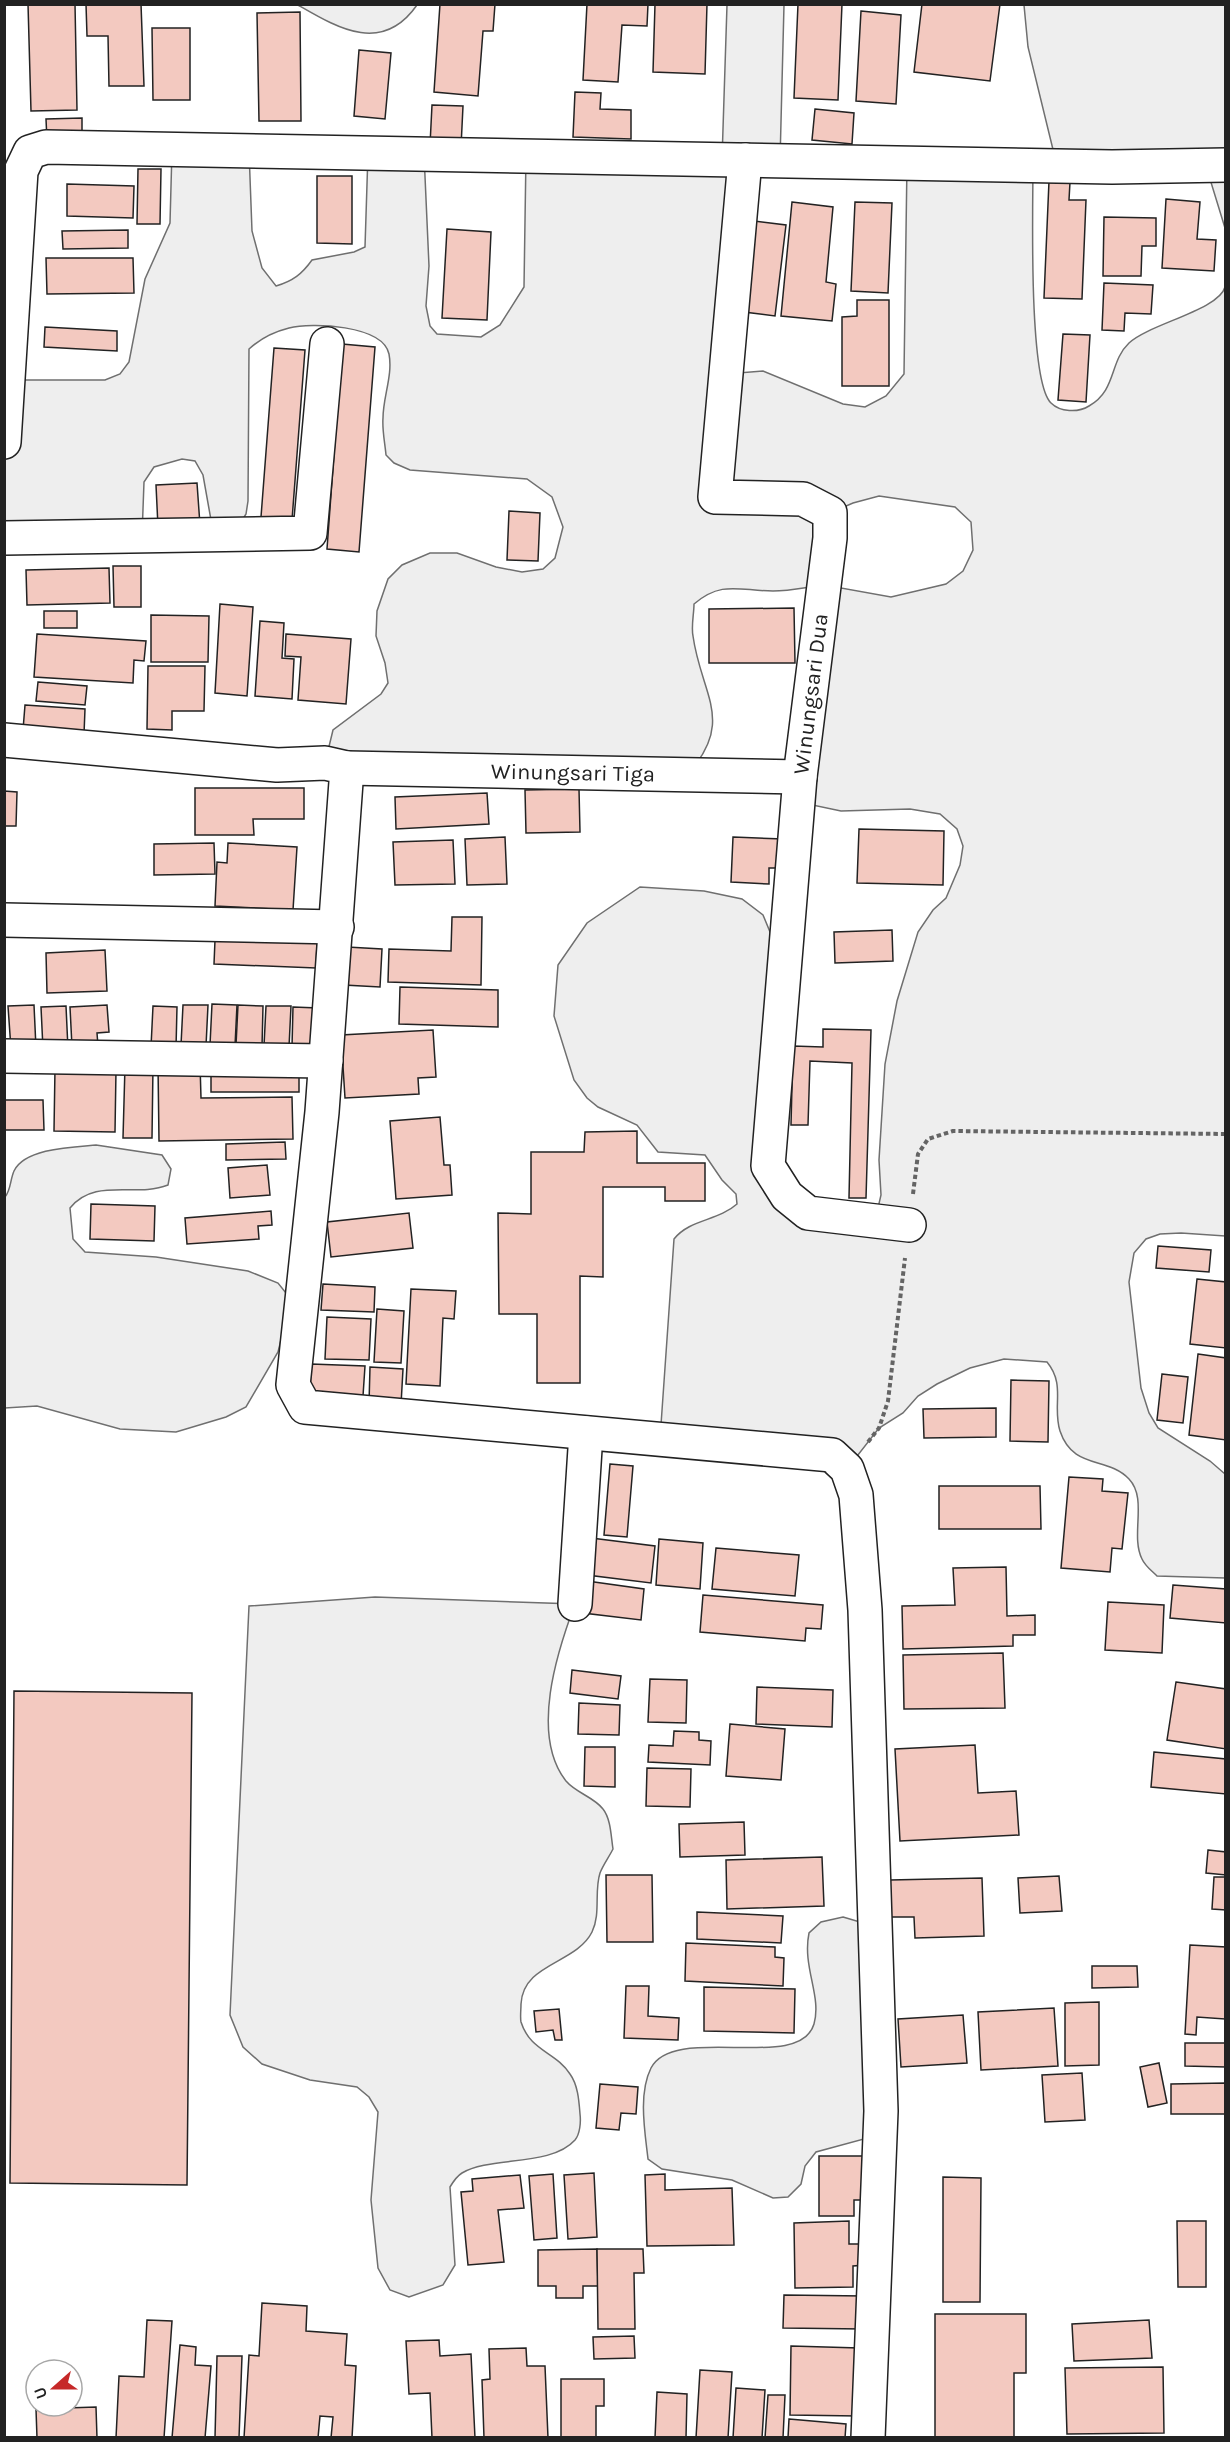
<svg xmlns="http://www.w3.org/2000/svg" width="1230" height="2442" font-family="Karla,sans-serif">
  <style>
    .green { fill: #eee; stroke: #6f6f6f; stroke-width: 1.5; fill-rule: evenodd }
    .building { fill: #f3c9c0; stroke: #222; stroke-width: 1.5 }
    .lines { fill: none; stroke-linecap: round; stroke-linejoin: round }
    .minor-casing { stroke: #222; stroke-width: 36 }
    .path { stroke: #646464; stroke-width: 4; stroke-dasharray: 4.5 3; stroke-linecap: butt }
    .minor { stroke: #fff; stroke-width: 33 }
    .labels { text-anchor: middle; dominant-baseline: central; stroke-width: 4.5; stroke-linejoin: round; paint-order: stroke }
    .street-label { font-size: 22px; fill: #222; stroke: #fff }
  </style>
  <rect width="100%" height="100%" fill="#fff"/>
  <g class="green">
    <path d="M298 5H417C382 55 338 28 298 5Z"/>
    <path d="M727 5H784L780 161 745 160 726 374 763 371 843 404 865 407 886 396 904 374 907 163 1033 165C1033 204 1028 381 1051 403 1060 412 1078 413 1089 406 1117 390 1109 362 1129 343 1149 324 1219 310 1225 287V1236L1181 1233 1160 1234 1146 1239 1134 1253 1129 1282 1141 1388 1149 1413 1158 1428 1210 1461 1225 1474V1578L1157 1576C1152 1571 1145 1566 1142 1559 1130 1535 1148 1499 1129 1479 1107 1456 1073 1470 1060 1431 1052 1406 1066 1385 1047 1362L1004 1359 970 1368 937 1384 918 1396 903 1413 879 1428 847 1469 660 1439 674 1239C690 1219 718 1221 737 1204L736 1194 722 1180 705 1155 658 1152 637 1125 598 1107 587 1098 574 1080 554 1016 558 965 587 923 640 887 704 891 742 899 763 915 775 944 768 1166 787 1196 878 1208 881 1195 879 1160 885 1064 897 1001 918 932 933 910 946 898 960 865 963 846 957 829 940 814 910 809 841 811 798 802 824 585C807 587 790 591 773 591 740 591 722 580 694 604 694 614 691 626 693 636 701 695 736 721 687 775L325 763 333 730 381 694 388 683 385 663 376 636 377 611 388 579 402 565 430 553H457L496 567 522 572 543 569 555 558 563 527 552 497 527 479 410 470 394 463 386 455C385 443 382 430 383 418 383 397 393 375 389 354 383 325 311 322 289 328 273 332 261 338 249 349L248 501 246 514 234 534 211 520 203 475 195 461 182 459 154 467 144 482 142 536 5 538 4 442 8 380H105L120 374 129 362 145 279 170 223 172 150 249 151 252 231 262 268 276 286C293 281 302 274 312 260L354 252 365 247 368 153 424 154 429 266 426 306 430 326 437 334 481 337 500 325 524 287 526 156 722 160ZM879 496 955 507 971 522 973 550 963 571 946 584 891 597 824 585 830 513 853 503Z"/>
    <polygon points="1024,5 1225,5 1225,228 1206,166 1057,166 1028,47"/>
    <path d="M96 1145 162 1155 171 1169 168 1185C135 1198 95 1177 70 1208L73 1239 85 1252 156 1257 248 1271 278 1283 286 1293V1320L278 1352 246 1407 226 1417 176 1432 120 1429 37 1406 5 1408V1197C11 1190 10 1180 14 1171 25 1148 74 1147 96 1145Z"/>
    <path d="M375 1597 575 1604C557 1652 530 1735 566 1781 576 1793 594 1797 603 1809 611 1819 611 1837 613 1849 609 1857 603 1865 600 1873 594 1891 601 1914 592 1932 576 1964 523 1963 521 2004 521 2010 520 2017 521 2022 530 2051 556 2052 570 2074 578 2085 579 2101 580 2114 581 2122 580 2134 575 2140 551 2167 490 2156 462 2173 457 2176 453 2182 450 2187L455 2265 443 2285 409 2297 390 2290 378 2268 371 2200 378 2112 369 2097 357 2087 310 2080 262 2064 243 2047 230 2015 249 1606Z"/>
    <path d="M843 1917 877 1927 864 2139 816 2152 805 2166 801 2184 788 2197 773 2198 732 2180 662 2169 648 2159C645 2132 638 2094 651 2068 674 2023 800 2073 814 2024 822 1996 802 1967 809 1933L821 1922Z"/>
  </g>
  <g class="building">
    <polygon points="28,4 75,4 77,110 31,111"/>
    <polygon points="86,4 141,4 144,86 109,86 108,36 87,36"/>
    <polygon points="440,4 495,4 493,31 483,31 478,96 434,92"/>
    <polygon points="587,4 648,4 647,26 622,25 618,82 583,80"/>
    <polygon points="655,4 707,4 705,74 653,72"/>
    <polygon points="798,4 842,4 838,100 794,98"/>
    <polygon points="922,4 1000,4 990,81 914,72"/>
    <polygon points="861,11 901,15 896,104 856,101"/>
    <polygon points="300,12 301,121 259,121 257,13"/>
    <polygon points="152,28 190,28 190,100 153,100"/>
    <polygon points="359,50 391,53 385,119 354,116"/>
    <polygon points="575,92 601,93 600,109 631,110 631,139 573,137"/>
    <polygon points="432,105 463,106 461,147 430,145"/>
    <polygon points="815,109 854,113 852,144 812,140"/>
    <polygon points="82,118 82,140 47,141 46,119"/>
    <polygon points="138,169 161,169 160,224 137,224"/>
    <polygon points="317,176 352,176 352,244 317,243"/>
    <polygon points="1049,181 1070,182 1069,200 1086,200 1082,299 1044,298"/>
    <polygon points="67,184 134,186 133,218 67,216"/>
    <polygon points="1166,199 1200,202 1197,239 1216,240 1214,271 1162,268"/>
    <polygon points="792,202 833,207 826,282 836,284 832,321 781,316"/>
    <polygon points="855,202 892,203 888,293 851,291"/>
    <polygon points="1104,217 1156,218 1156,246 1142,246 1141,276 1103,276"/>
    <polygon points="746,220 786,225 775,316 736,311"/>
    <polygon points="447,229 491,232 487,320 442,318"/>
    <polygon points="128,230 128,248 63,249 62,231"/>
    <polygon points="46,258 133,258 134,293 47,294"/>
    <polygon points="1104,283 1153,285 1151,314 1125,313 1124,331 1102,330"/>
    <polygon points="857,300 889,300 889,386 842,386 842,317 857,316"/>
    <polygon points="45,327 117,331 117,351 44,347"/>
    <polygon points="1063,334 1090,335 1086,402 1058,400"/>
    <polygon points="342,344 375,347 359,552 327,549"/>
    <polygon points="274,348 305,350 292,520 261,517"/>
    <polygon points="197,483 200,525 158,527 156,485"/>
    <polygon points="509,511 540,513 538,561 507,560"/>
    <polygon points="113,566 141,566 141,607 114,607"/>
    <polygon points="109,568 110,603 27,605 26,570"/>
    <polygon points="220,604 253,607 247,696 215,693"/>
    <polygon points="794,608 795,663 709,663 709,609"/>
    <rect x="44" y="611" width="33" height="17"/>
    <polygon points="151,615 209,616 208,662 151,662"/>
    <polygon points="260,621 284,623 282,658 294,659 292,699 255,696"/>
    <polygon points="37,634 146,641 144,661 134,660 133,683 34,677"/>
    <polygon points="286,634 351,639 346,704 298,700 301,657 285,656"/>
    <polygon points="148,666 205,666 204,711 172,711 172,730 147,729"/>
    <polygon points="38,682 87,686 85,705 36,701"/>
    <polygon points="25,705 85,709 84,734 23,730"/>
    <polygon points="195,788 304,788 304,819 253,819 254,835 195,835"/>
    <polygon points="579,789 580,832 526,833 525,790"/>
    <polygon points="4,791 17,792 16,826 4,826"/>
    <polygon points="487,793 489,824 396,829 395,797"/>
    <polygon points="859,829 944,831 943,885 857,883"/>
    <polygon points="505,837 507,884 467,885 465,839"/>
    <polygon points="733,837 783,839 782,868 769,868 769,884 731,882"/>
    <polygon points="453,840 455,884 395,885 393,842"/>
    <polygon points="214,843 215,874 154,875 154,844"/>
    <polygon points="228,843 297,847 293,910 215,906 217,862 227,863"/>
    <polygon points="452,917 482,917 481,985 388,982 389,949 451,951"/>
    <polygon points="892,930 893,961 835,963 834,932"/>
    <polygon points="215,940 317,943 316,968 214,964"/>
    <polygon points="347,947 382,949 380,987 344,985"/>
    <polygon points="105,950 107,991 47,993 46,953"/>
    <polygon points="400,987 498,990 498,1027 399,1024"/>
    <polygon points="212,1004 237,1005 235,1046 210,1045"/>
    <polygon points="34,1005 36,1048 11,1049 8,1006"/>
    <polygon points="107,1005 109,1032 97,1033 98,1046 72,1047 70,1007"/>
    <polygon points="183,1005 208,1005 206,1046 181,1045"/>
    <polygon points="238,1005 263,1006 262,1047 236,1045"/>
    <polygon points="66,1006 68,1049 43,1049 41,1007"/>
    <polygon points="153,1006 177,1007 176,1048 151,1047"/>
    <polygon points="266,1006 291,1006 289,1047 264,1046"/>
    <polygon points="293,1007 318,1008 317,1049 292,1047"/>
    <polygon points="823,1029 871,1030 866,1198 849,1198 852,1063 810,1061 808,1125 791,1125 793,1046 823,1047"/>
    <polygon points="433,1030 436,1077 418,1078 419,1094 345,1098 341,1035"/>
    <polygon points="200,1064 201,1098 292,1097 293,1139 159,1141 158,1065"/>
    <polygon points="125,1066 153,1066 152,1138 123,1138"/>
    <rect x="211" y="1067" width="88" height="25"/>
    <polygon points="55,1068 116,1070 115,1132 54,1131"/>
    <polygon points="4,1100 43,1100 44,1130 4,1130"/>
    <polygon points="440,1117 444,1165 450,1165 452,1195 396,1199 390,1121"/>
    <polygon points="637,1131 637,1163 705,1163 705,1201 665,1201 665,1187 603,1187 603,1277 580,1276 580,1383 537,1383 537,1314 499,1314 498,1213 531,1214 531,1152 584,1152 585,1132"/>
    <polygon points="285,1142 286,1159 226,1160 226,1144"/>
    <polygon points="267,1165 270,1195 230,1198 228,1168"/>
    <polygon points="91,1204 155,1206 154,1241 90,1239"/>
    <polygon points="271,1211 272,1225 258,1226 259,1239 187,1244 185,1218"/>
    <polygon points="409,1213 413,1248 331,1257 327,1222"/>
    <polygon points="1158,1246 1211,1250 1209,1272 1156,1268"/>
    <polygon points="1197,1279 1226,1282 1226,1348 1190,1344"/>
    <polygon points="323,1284 375,1287 374,1312 321,1310"/>
    <polygon points="411,1289 456,1291 454,1319 443,1318 440,1386 406,1384"/>
    <polygon points="377,1309 404,1311 401,1363 374,1362"/>
    <polygon points="327,1317 371,1319 369,1360 325,1359"/>
    <polygon points="1198,1354 1226,1358 1226,1440 1189,1435"/>
    <polygon points="311,1364 365,1366 363,1396 310,1393"/>
    <polygon points="370,1367 403,1369 401,1405 369,1404"/>
    <polygon points="1162,1374 1188,1377 1183,1423 1157,1420"/>
    <polygon points="1011,1380 1049,1381 1048,1442 1010,1441"/>
    <polygon points="996,1408 996,1437 924,1438 923,1409"/>
    <polygon points="610,1464 633,1466 627,1537 604,1535"/>
    <polygon points="1069,1477 1103,1479 1102,1491 1128,1493 1122,1549 1112,1548 1110,1572 1061,1568"/>
    <polygon points="939,1486 1040,1486 1041,1529 939,1529"/>
    <polygon points="591,1538 655,1546 651,1583 587,1575"/>
    <polygon points="659,1539 703,1543 700,1589 656,1585"/>
    <polygon points="716,1548 799,1555 795,1596 712,1589"/>
    <polygon points="1006,1567 1007,1616 1035,1615 1035,1635 1013,1635 1013,1646 903,1649 902,1606 955,1605 953,1568"/>
    <polygon points="587,1581 644,1589 641,1620 583,1613"/>
    <polygon points="1173,1585 1226,1589 1226,1623 1170,1618"/>
    <polygon points="703,1595 823,1605 821,1629 806,1628 805,1641 700,1632"/>
    <polygon points="1108,1602 1164,1605 1162,1653 1105,1650"/>
    <polygon points="1003,1653 1005,1708 904,1709 903,1655"/>
    <polygon points="572,1670 621,1676 618,1699 570,1693"/>
    <polygon points="650,1679 687,1680 686,1723 648,1722"/>
    <polygon points="1176,1682 1226,1689 1226,1749 1167,1740"/>
    <polygon points="757,1687 833,1690 832,1727 756,1724"/>
    <polygon points="14,1691 192,1693 187,2185 10,2183"/>
    <polygon points="579,1703 620,1705 619,1735 578,1734"/>
    <polygon points="730,1724 785,1729 781,1780 726,1776"/>
    <polygon points="674,1731 699,1732 699,1740 711,1741 710,1765 648,1762 649,1745 673,1746"/>
    <polygon points="975,1745 978,1793 1016,1791 1019,1835 900,1841 895,1749"/>
    <polygon points="585,1747 615,1747 615,1787 584,1786"/>
    <polygon points="1154,1752 1226,1759 1226,1794 1151,1787"/>
    <polygon points="647,1768 691,1769 690,1807 646,1806"/>
    <polygon points="744,1822 745,1855 680,1857 679,1824"/>
    <polygon points="1208,1850 1226,1852 1226,1875 1206,1873"/>
    <polygon points="822,1857 824,1906 727,1909 726,1860"/>
    <polygon points="606,1875 652,1875 653,1942 607,1942"/>
    <polygon points="1059,1876 1062,1911 1020,1913 1018,1878"/>
    <polygon points="1214,1877 1226,1877 1226,1910 1212,1909"/>
    <polygon points="982,1878 984,1936 915,1938 914,1917 891,1917 890,1880"/>
    <polygon points="697,1912 783,1916 781,1943 697,1939"/>
    <polygon points="686,1943 775,1947 775,1957 784,1958 783,1986 685,1981"/>
    <polygon points="1190,1945 1226,1947 1225,2019 1197,2017 1196,2035 1185,2034"/>
    <polygon points="1092,1966 1137,1966 1138,1987 1092,1988"/>
    <polygon points="626,1986 649,1986 648,2016 679,2018 678,2040 624,2038"/>
    <polygon points="704,1987 795,1989 794,2033 704,2031"/>
    <polygon points="1099,2002 1099,2065 1065,2066 1065,2003"/>
    <polygon points="1054,2008 1058,2066 981,2070 978,2012"/>
    <polygon points="559,2009 562,2040 555,2040 553,2030 536,2032 534,2011"/>
    <polygon points="963,2015 967,2063 901,2067 898,2019"/>
    <polygon points="1185,2043 1226,2043 1226,2067 1185,2066"/>
    <polygon points="1159,2063 1167,2103 1148,2107 1140,2067"/>
    <polygon points="1082,2073 1085,2120 1045,2122 1042,2075"/>
    <polygon points="1226,2083 1226,2114 1171,2114 1171,2084"/>
    <polygon points="600,2084 638,2087 636,2114 621,2113 619,2130 596,2128"/>
    <polygon points="819,2156 865,2156 865,2200 854,2200 854,2216 819,2216"/>
    <polygon points="594,2173 597,2237 568,2239 564,2175"/>
    <polygon points="553,2174 557,2238 534,2240 529,2176"/>
    <polygon points="665,2174 665,2190 732,2188 734,2245 647,2246 645,2175"/>
    <polygon points="520,2175 524,2208 498,2210 504,2262 468,2265 461,2192 473,2191 472,2179"/>
    <polygon points="943,2177 981,2178 980,2302 943,2302"/>
    <polygon points="849,2221 849,2244 865,2244 866,2265 853,2266 853,2287 795,2288 794,2223"/>
    <polygon points="1177,2221 1206,2221 1206,2287 1178,2287"/>
    <polygon points="597,2249 598,2286 583,2286 583,2298 556,2298 556,2286 538,2286 538,2250"/>
    <polygon points="597,2249 643,2249 644,2273 634,2273 635,2329 598,2329"/>
    <polygon points="784,2295 864,2296 863,2329 783,2328"/>
    <polygon points="262,2303 307,2306 306,2331 347,2334 345,2365 356,2366 352,2438 331,2438 333,2417 320,2416 318,2438 244,2438 249,2355 259,2356"/>
    <polygon points="935,2314 1026,2314 1026,2373 1014,2373 1014,2438 935,2438"/>
    <polygon points="147,2320 172,2321 164,2438 116,2438 119,2376 144,2377"/>
    <polygon points="1149,2320 1152,2358 1074,2361 1072,2324"/>
    <polygon points="634,2336 635,2358 594,2359 593,2337"/>
    <polygon points="439,2340 440,2356 471,2354 475,2438 432,2438 430,2393 409,2394 406,2341"/>
    <polygon points="180,2345 196,2347 195,2365 211,2366 205,2438 172,2438"/>
    <polygon points="791,2346 859,2348 858,2416 790,2415"/>
    <polygon points="526,2348 527,2366 545,2366 548,2438 484,2438 482,2380 490,2379 489,2349"/>
    <polygon points="217,2356 242,2356 239,2438 215,2438"/>
    <polygon points="1163,2367 1164,2433 1067,2434 1065,2368"/>
    <polygon points="700,2370 732,2372 728,2438 696,2438"/>
    <polygon points="561,2379 604,2379 604,2406 596,2406 596,2438 561,2438"/>
    <polygon points="736,2388 765,2390 762,2438 733,2438"/>
    <polygon points="657,2392 687,2394 686,2438 655,2438"/>
    <polygon points="768,2395 785,2395 783,2438 765,2438"/>
    <polygon points="96,2407 97,2438 37,2438 36,2409"/>
    <polygon points="789,2419 846,2424 845,2438 788,2438"/>
  </g>
  <g class="lines">
    <defs>
      <g id="minor">
        <polyline points="745,160 715,497 803,499 830,513 830,538 800,777 768,1166 787,1196 808,1213 909,1225"/>
        <polyline points="4,442 21,171 30,152 46,147 1112,167 1226,165"/>
        <polyline points="4,538 310,533 327,344"/>
        <polyline points="4,740 277,765 325,763 347,768 322,1112 293,1385 305,1407 832,1455 847,1469 856,1495 865,1610 881,2111 868,2438"/>
        <polyline points="347,768 800,777"/>
        <polyline points="4,920 337,927"/>
        <polyline points="4,1056 326,1061"/>
        <polyline points="575,1604 586,1433"/>
      </g>
    </defs>
    <use href="#minor" class="minor-casing"/>
    <g class="path">
      <polyline points="913,1194 918,1154 928,1139 953,1131 1226,1134"/>
      <polyline points="868,1442 879,1428 888,1401 905,1258"/>
    </g>
    <use href="#minor" class="minor"/>
  </g>
  <g class="labels">
    <g class="street-label">
      <text transform="translate(811 694) rotate(-83)">Winungsari Dua</text>
      <text transform="translate(573 773) rotate(1)">Winungsari Tiga</text>
    </g>
  </g>
  <rect width="1230" height="2442" fill="none" stroke="#222222" stroke-width="12"/>
  <g transform="translate(54 2388) rotate(249)"><circle r="28" fill="#ffffff" stroke="#a7a7a7" stroke-width="1.5"/>
  <path d="M0-4.5L10 22L0 15L-10 22Z" fill="#c62828"/>
  <text y="-9" font-size="16" font-weight="bold" text-anchor="middle" fill="#222222">U</text>
  </g>
</svg>
